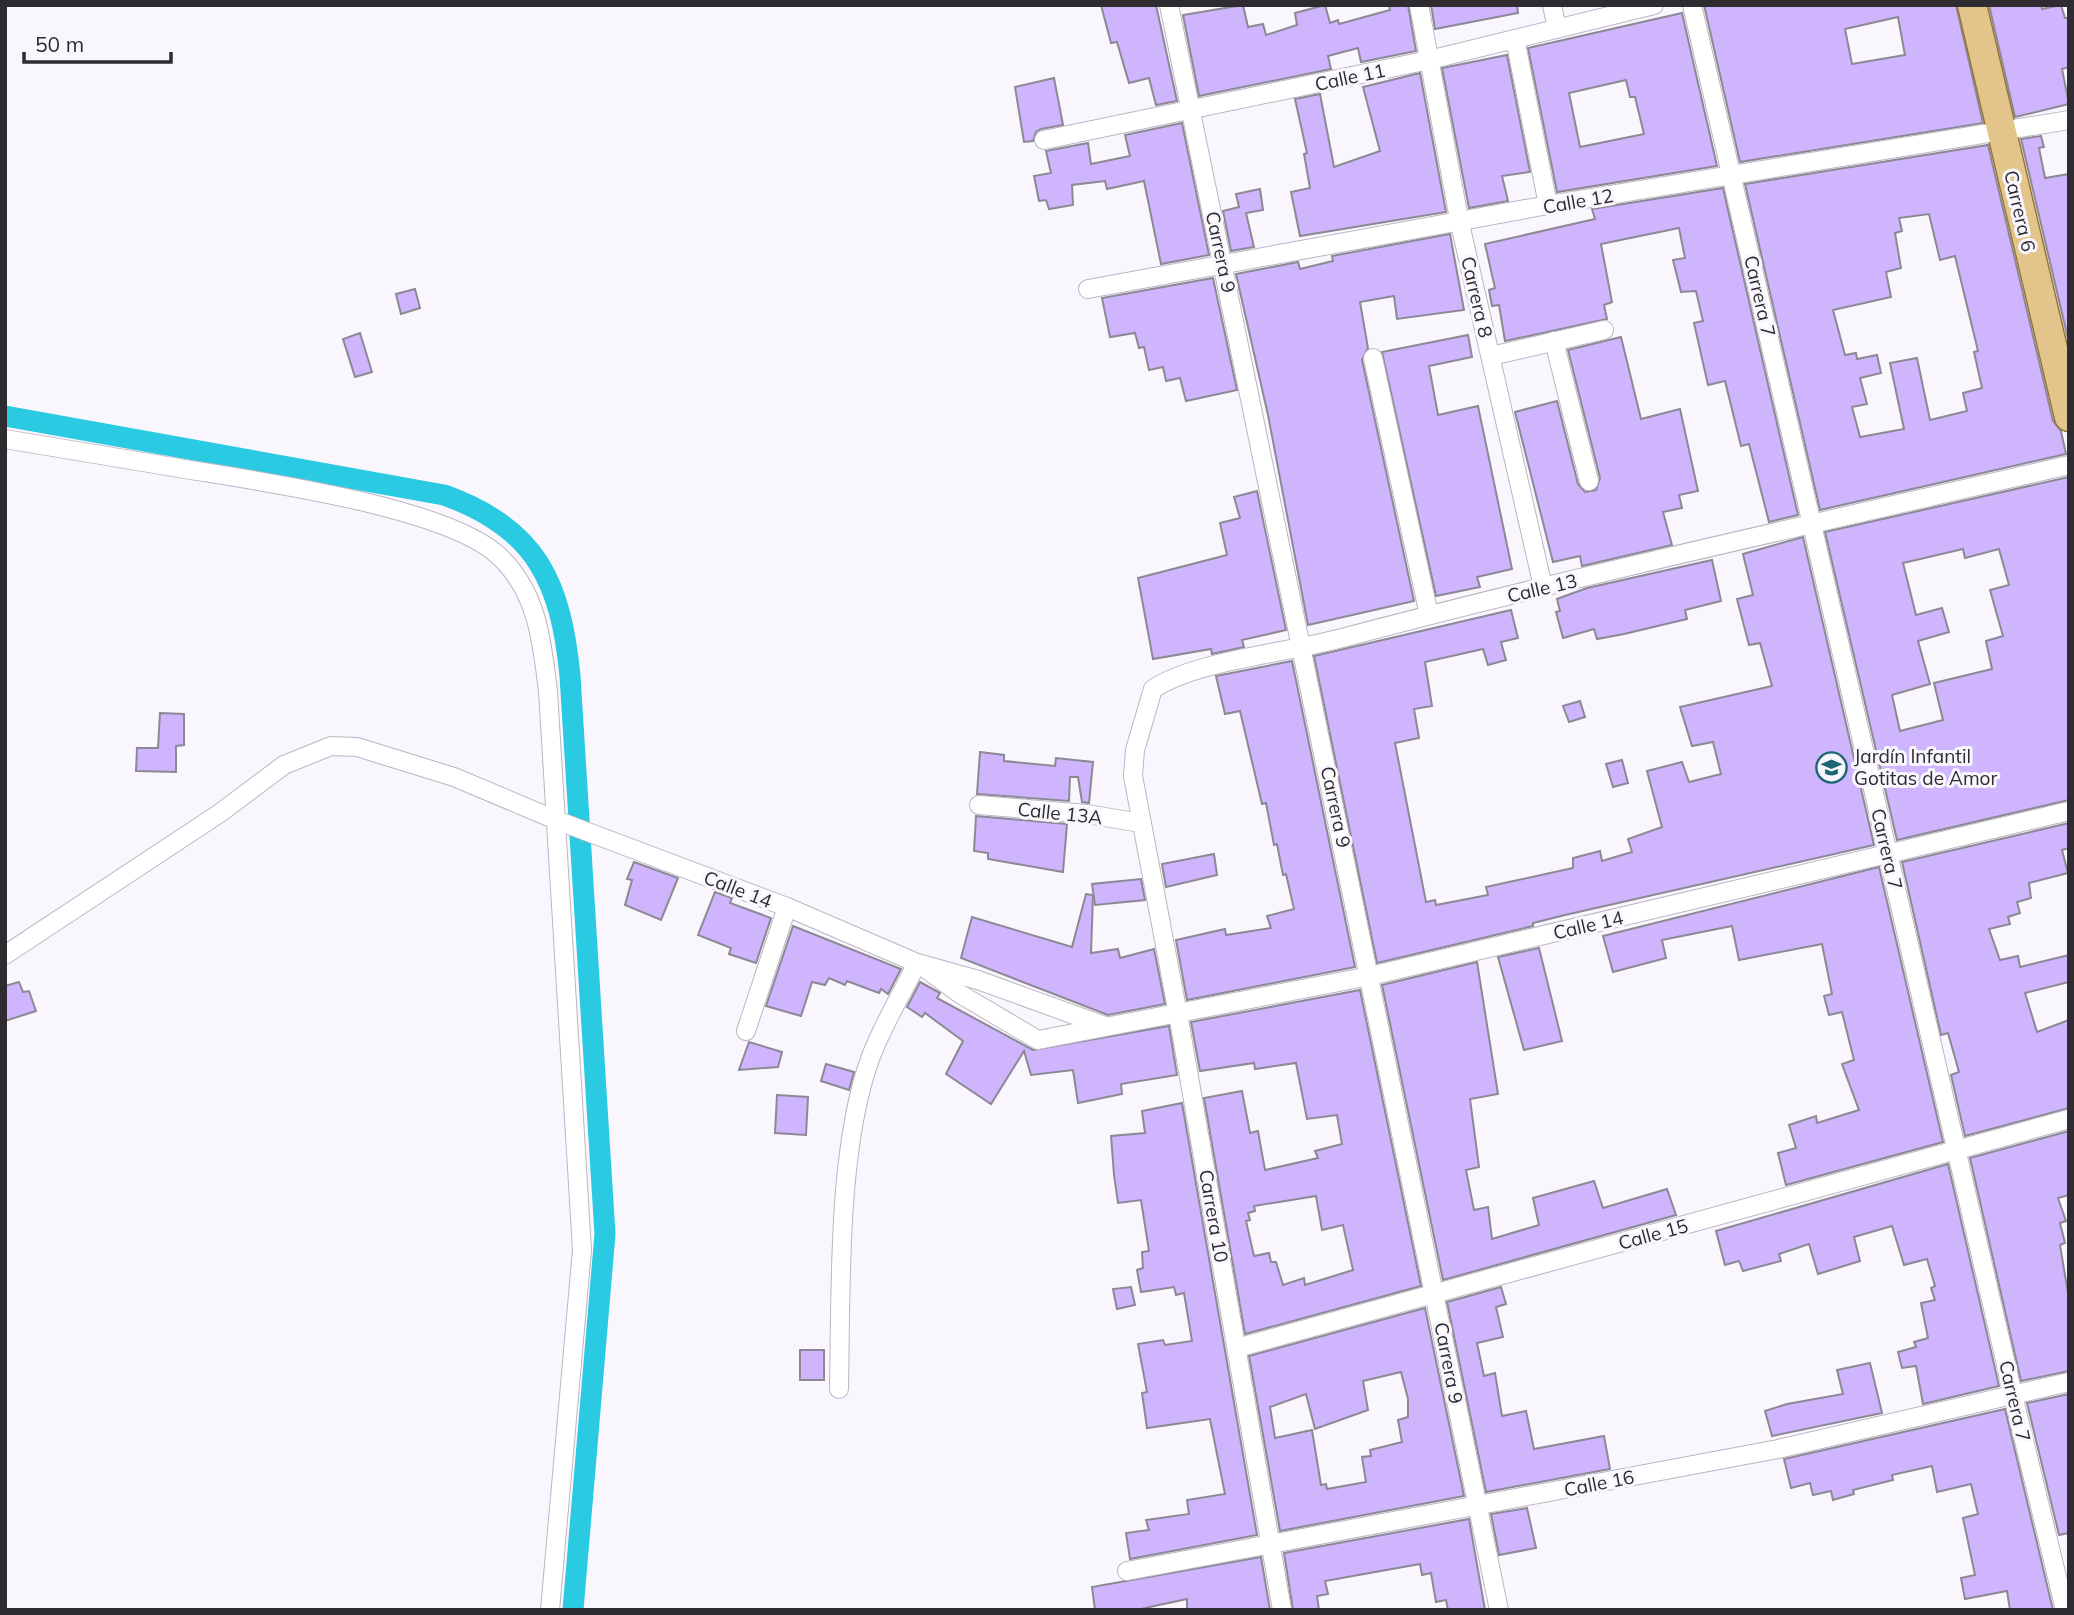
<svg xmlns="http://www.w3.org/2000/svg" width="2074" height="1615" font-family="Mulish,sans-serif">
  <style>
    .lines { fill: none; stroke-linecap: round; stroke-linejoin: round }
    .canal { stroke: #29cae2; stroke-width: 21 }
    .building { fill: #ceb5fd; stroke: #8c8995; stroke-width: 2; fill-rule: evenodd }
    .minor-casing { stroke: #bab6c3; stroke-width: 20 }
    .primary-casing { stroke: #977539; stroke-width: 31 }
    .minor { stroke: #fff; stroke-width: 18 }
    .primary { stroke: #e3c48b; stroke-width: 28 }
    .labels { text-anchor: middle; dominant-baseline: central; stroke-width: 6; stroke-linejoin: round; paint-order: stroke }
    .street-label { font-size: 19px; fill: #2e2c31; stroke: #f9f6fe }
    .poi-label { font-size: 19px; fill: #2e2c31; stroke: #f9f6fe; text-anchor: start }
  </style>
  <rect width="100%" height="100%" fill="#f9f6fe"/>
  <g class="lines">
    <path class="canal" d="M5 416 444 495C537 528 561 583 570 676L605 1234 573 1610"/>
  </g>
  <g class="building">
    <polygon points="1101,5 1156,5 1177,101 1156,105 1149,78 1129,83 1117,42 1111,43"/>
    <polygon points="1243,5 1248,27 1263,24 1266,35 1297,25 1295,13 1325,5 1330,23 1338,20 1339,24 1390,10 1389,5 1408,5 1416,51 1361,62 1358,48 1328,56 1331,69 1199,96 1183,15"/>
    <polygon points="1431,5 1517,5 1518,13 1435,29"/>
    <path d="M1704 5H1956L1983 123 1740 162ZM1898 17 1905 55 1852 64 1845 29Z"/>
    <polygon points="1989,5 2041,5 2042,9 2061,5 2065,18 2069,18 2069,67 2062,69 2069,104 2015,117"/>
    <path d="M1682 13 1717 166 1557 192 1528 48ZM1626 80 1630 97H1635L1644 134 1580 147 1569 93Z"/>
    <polygon points="1507,55 1530,172 1502,176 1508,201 1469,208 1442,68"/>
    <polygon points="1420,73 1446,212 1300,236 1291,192 1310,188 1304,154 1307,153 1295,99 1320,94 1334,167 1380,151 1363,87"/>
    <polygon points="1054,78 1063,125 1041,129 1036,132 1033,141 1024,142 1015,87"/>
    <polygon points="1182,123 1209,255 1161,264 1144,181 1107,189 1105,181 1072,185 1073,205 1049,209 1046,200 1039,201 1034,176 1051,173 1046,151 1088,143 1091,164 1130,156 1125,135"/>
    <polygon points="2041,136 2044,147 2039,148 2045,178 2069,174 2069,343 2021,139"/>
    <path d="M1988 145 2053 421 2061 431 2066 454 1820 510 1745 184ZM1929 214 1940 260 1955 256 1978 351 1974 352 1982 388 1963 393 1967 411 1930 420 1917 358 1890 363 1904 429 1860 437 1852 407 1867 404 1860 378 1881 373 1877 355 1857 359 1856 353 1845 355 1833 310 1891 297 1886 272 1901 268 1895 233 1902 231 1899 218Z"/>
    <polygon points="1723,188 1798,515 1769,522 1749,444 1741,446 1725,381 1708,385 1694,323 1703,321 1696,291 1681,292 1673,260 1685,258 1679,228 1601,244 1612,302 1604,305 1607,319 1505,341 1499,305 1492,306 1489,290 1495,288 1485,244 1595,219 1592,209"/>
    <polygon points="1260,189 1263,210 1246,213 1254,247 1231,251 1223,211 1239,207 1236,194"/>
    <polygon points="1450,234 1464,310 1397,319 1394,296 1360,302 1368,348 1362,360 1414,601 1308,625 1268,415 1236,274 1298,262 1300,269 1333,261 1332,256"/>
    <polygon points="1213,278 1237,390 1186,401 1180,378 1166,381 1163,367 1149,370 1144,347 1139,348 1135,333 1110,337 1102,298"/>
    <polygon points="415,289 420,308 401,314 396,294"/>
    <polygon points="360,333 372,372 355,377 343,339"/>
    <polygon points="1468,335 1472,357 1429,366 1438,415 1478,406 1512,569 1477,577 1480,587 1436,596 1382,352"/>
    <polygon points="1621,337 1641,419 1680,409 1698,491 1679,495 1682,508 1663,512 1672,545 1582,566 1580,556 1553,562 1515,412 1557,401 1578,484 1585,492 1596,490 1600,478 1568,350"/>
    <path d="M2069 477V800L1897 840 1825 532ZM1963 549 1965 558 1999 549 2009 585 1990 590 2003 636 1986 641 1992 669 1934 683 1943 720 1900 731 1892 695 1930 684 1918 641 1949 632 1942 608 1916 615 1903 563Z"/>
    <polygon points="1257,491 1286,630 1242,640 1244,647 1212,654 1211,649 1153,659 1138,578 1227,555 1220,523 1240,518 1234,497"/>
    <polygon points="1803,537 1874,845 1565,915 1533,923 1533,926 1377,963 1314,656 1511,610 1518,638 1501,642 1506,660 1488,665 1483,649 1425,662 1432,706 1414,709 1419,738 1395,743 1426,902 1435,900 1436,905 1488,895 1486,887 1573,868 1573,858 1600,851 1602,861 1632,852 1628,839 1662,827 1647,771 1682,762 1689,782 1721,774 1713,742 1692,746 1680,707 1772,686 1760,643 1749,645 1737,599 1753,595 1743,554"/>
    <polygon points="1712,560 1721,601 1685,610 1687,619 1624,634 1597,639 1594,629 1563,638 1556,612 1560,611 1557,599 1587,588"/>
    <polygon points="1292,661 1355,967 1187,1000 1176,940 1225,929 1226,935 1271,928 1267,916 1294,909 1286,874 1283,875 1277,844 1274,845 1266,803 1262,804 1240,711 1225,714 1216,676"/>
    <polygon points="1580,701 1585,717 1569,722 1563,706"/>
    <polygon points="160,713 184,714 184,745 176,746 176,772 136,771 137,748 158,748"/>
    <polygon points="980,752 1004,755 1004,761 1055,766 1056,758 1093,762 1089,803 1082,802 1078,777 1070,777 1069,801 977,794"/>
    <polygon points="1622,760 1628,783 1613,787 1606,764"/>
    <polygon points="976,816 1067,824 1063,872 988,859 988,853 974,851"/>
    <polygon points="2069,823 2069,848 2062,850 2068,873 2029,883 2031,898 2017,902 2020,913 2008,917 2010,924 1989,929 2000,960 2018,956 2020,967 2069,955 2069,982 2025,993 2037,1032 2069,1020 2069,1108 1965,1136 1951,1075 1959,1072 1948,1033 1941,1035 1902,862"/>
    <polygon points="1214,854 1217,875 1166,887 1162,864"/>
    <polygon points="634,862 678,878 661,920 625,905 632,880 627,879"/>
    <polygon points="1879,867 1943,1142 1786,1185 1778,1153 1796,1148 1789,1125 1816,1116 1817,1123 1859,1110 1842,1064 1854,1060 1842,1012 1829,1015 1824,996 1832,994 1822,944 1739,960 1732,926 1662,940 1666,958 1613,972 1603,936"/>
    <polygon points="1141,879 1145,900 1095,905 1092,884"/>
    <polygon points="715,892 732,898 730,903 771,918 756,963 729,954 731,948 698,935"/>
    <polygon points="1086,894 1093,895 1091,953 1118,949 1120,958 1154,949 1165,1004 1108,1015 961,958 972,917 1072,947"/>
    <polygon points="793,926 901,969 888,994 881,989 879,993 847,981 845,985 829,978 825,985 812,982 801,1016 766,1006"/>
    <polygon points="1539,948 1562,1041 1524,1050 1498,957"/>
    <polygon points="1477,962 1498,1094 1470,1099 1479,1167 1466,1170 1474,1210 1488,1207 1492,1239 1539,1225 1533,1198 1594,1181 1603,1208 1667,1189 1676,1215 1443,1280 1382,985"/>
    <polygon points="19,982 23,992 29,991 36,1011 5,1021 5,986"/>
    <polygon points="920,982 940,993 937,998 1033,1050 1169,1026 1177,1075 1121,1084 1122,1094 1078,1103 1073,1070 1031,1075 1024,1051 991,1104 946,1074 963,1041 925,1013 922,1017 907,1007"/>
    <path d="M1360 990 1421 1286 1245 1334 1204 1098 1242 1091 1250 1133 1258 1131 1265 1170 1318 1158 1315 1151 1342 1144 1337 1115 1307 1119 1296 1063 1255 1069 1254 1063 1200 1071 1191 1022ZM1316 1196 1322 1230 1343 1225 1353 1270 1305 1285 1304 1278 1283 1285 1276 1262H1271L1269 1253 1254 1256 1246 1221 1250 1220 1248 1213 1255 1211 1254 1206Z"/>
    <polygon points="749,1042 782,1052 778,1067 739,1070"/>
    <polygon points="826,1064 854,1072 849,1090 821,1081"/>
    <polygon points="777,1095 808,1097 806,1135 775,1133"/>
    <polygon points="1182,1103 1257,1535 1130,1559 1126,1533 1149,1530 1146,1520 1189,1514 1187,1500 1225,1494 1210,1419 1147,1428 1142,1393 1147,1392 1138,1344 1163,1340 1165,1345 1192,1341 1184,1293 1176,1295 1174,1287 1141,1292 1137,1270 1143,1268 1142,1252 1149,1251 1141,1200 1118,1203 1114,1175 1111,1136 1145,1133 1142,1111"/>
    <polygon points="2069,1131 2069,1195 2058,1198 2066,1221 2060,1223 2065,1243 2060,1245 2069,1299 2069,1371 2021,1381 1970,1158"/>
    <polygon points="1948,1164 1999,1386 1923,1404 1916,1366 1902,1368 1898,1352 1916,1347 1914,1342 1928,1338 1921,1303 1935,1300 1931,1288 1935,1286 1927,1259 1904,1265 1892,1226 1854,1237 1860,1261 1818,1274 1809,1244 1779,1254 1781,1261 1743,1271 1739,1261 1725,1265 1716,1231"/>
    <polygon points="1131,1287 1135,1305 1117,1309 1113,1289"/>
    <polygon points="1501,1287 1506,1304 1496,1307 1503,1337 1477,1343 1484,1376 1495,1373 1502,1416 1526,1411 1534,1449 1604,1436 1610,1469 1486,1492 1447,1302"/>
    <path d="M1425 1308 1464 1496 1280 1531 1249 1356ZM1401 1372 1408 1399V1417L1398 1420 1402 1442 1370 1450 1371 1456 1362 1457 1366 1482 1327 1489 1326 1484 1321 1485 1312 1430 1275 1438 1270 1407 1306 1394 1315 1429 1368 1410 1363 1381Z"/>
    <rect x="800" y="1350" width="24" height="30"/>
    <polygon points="1870,1363 1882,1413 1772,1436 1765,1411 1787,1404 1843,1394 1837,1370"/>
    <polygon points="2069,1394 2069,1533 2059,1535 2027,1403"/>
    <polygon points="2005,1409 2053,1610 2010,1610 2007,1591 1965,1599 1961,1578 1975,1575 1963,1518 1978,1514 1971,1484 1937,1492 1932,1466 1892,1475 1893,1480 1853,1490 1854,1494 1833,1500 1831,1491 1813,1495 1810,1483 1791,1488 1784,1459"/>
    <polygon points="1527,1508 1536,1548 1499,1555 1491,1514"/>
    <polygon points="1469,1519 1485,1610 1448,1610 1446,1600 1436,1602 1431,1573 1422,1575 1420,1564 1325,1581 1328,1594 1317,1596 1319,1610 1293,1610 1284,1553"/>
    <polygon points="1261,1557 1270,1610 1187,1610 1187,1599 1136,1610 1095,1610 1092,1587"/>
  </g>
  <g class="lines">
    <defs>
      <g id="minor">
        <polyline points="1169,5 1499,1610"/>
        <polyline points="1419,5 1460,224 1543,587"/>
        <polyline points="1552,5 1557,29"/>
        <polyline points="1692,5 2013,1395 2065,1610"/>
        <polyline points="1515,39 1548,205"/>
        <polyline points="1044,140 1429,60 1654,5"/>
        <polyline points="1088,289 1548,205 2069,120"/>
        <polyline points="1554,341 1589,481"/>
        <polyline points="1491,356 1604,330"/>
        <polyline points="1373,358 1429,615"/>
        <path d="M5 439C61 448 117 458 173 467 249 480 452 506 502 559 538 595 542 643 548 691L582 1250 550 1610"/>
        <polyline points="979,805 1087,814 1141,823"/>
        <polyline points="5,955 220,813 284,765 331,746 357,747 454,777 556,820 787,907 917,963 978,980 1105,1026"/>
        <polyline points="926,969 960,994 1038,1040 1370,976 2069,811"/>
        <polyline points="746,1031 787,907"/>
        <polyline points="1237,1348 2069,1119"/>
        <path d="M839 1389C841 1291 837 1150 870 1059 882 1026 902 994 917 963"/>
        <polyline points="1127,1571 1778,1449 2069,1382"/>
        <path d="M1282 1610 1178 1014 1133 776 1135 750 1153 689C1197 660 1288 653 1342 638 1583 574 1826 521 2069 465"/>
      </g>
      <polyline id="primary" points="1972,5 2069,417"/>
    </defs>
    <use href="#minor" class="minor-casing"/>
    <use href="#primary" class="primary-casing"/>
    <use href="#minor" class="minor"/>
    <use href="#primary" class="primary"/>
  </g>
  <defs>
    <symbol id="school-ring" viewBox="-11 -11 22 22"><circle r="9.5" fill="#f9f6fe" stroke="#1d6673" stroke-width="1.5"/><path d="M0-5L7-2L0 1L-7-2ZM-4 1L0 2.5L4 1V4Q0 6-4 4Z" fill="#1d6673"/></symbol>
  </defs>
  <g fill-rule="evenodd">
    <use href="#school-ring" x="1814" y="750" width="35" height="35"/>
  </g>
  <g class="labels">
    <g class="street-label">
      <text transform="translate(1350 77) rotate(-12)">Calle 11</text>
      <text transform="translate(1578 201) rotate(-10)">Calle 12</text>
      <text transform="translate(2020 211) rotate(77)">Carrera 6</text>
      <text transform="translate(1221 252) rotate(78)">Carrera 9</text>
      <text transform="translate(1760 296) rotate(77)">Carrera 7</text>
      <text transform="translate(1477 297) rotate(77)">Carrera 8</text>
      <text transform="translate(1542 588) rotate(-13)">Calle 13</text>
      <text transform="translate(1336 807) rotate(78)">Carrera 9</text>
      <text transform="translate(1060 813) rotate(6)">Calle 13A</text>
      <text transform="translate(1887 849) rotate(77)">Carrera 7</text>
      <text transform="translate(738 889) rotate(21)">Calle 14</text>
      <text transform="translate(1588 925) rotate(-13)">Calle 14</text>
      <text transform="translate(1214 1216) rotate(80)">Carrera 10</text>
      <text transform="translate(1653 1234) rotate(-15)">Calle 15</text>
      <text transform="translate(1449 1363) rotate(79)">Carrera 9</text>
      <text transform="translate(2015 1401) rotate(77)">Carrera 7</text>
      <text transform="translate(1599 1483) rotate(-11)">Calle 16</text>
    </g>
    <g class="poi-label">
      <text x="1854" y="756">Jardín Infantil<tspan x="1854" dy="22">Gotitas de Amor</tspan></text>
    </g>
  </g>
  <rect width="2074" height="1615" fill="none" stroke="#2e2c31" stroke-width="14"/>
  <path d="M24 52v10h147v-10" fill="none" stroke="#2e2c31" stroke-width="3.5"/>
  <text x="35" y="52" font-size="21" fill="#2e2c31" stroke="#f9f6fe" stroke-width="5" paint-order="stroke">50 m</text>
</svg>
